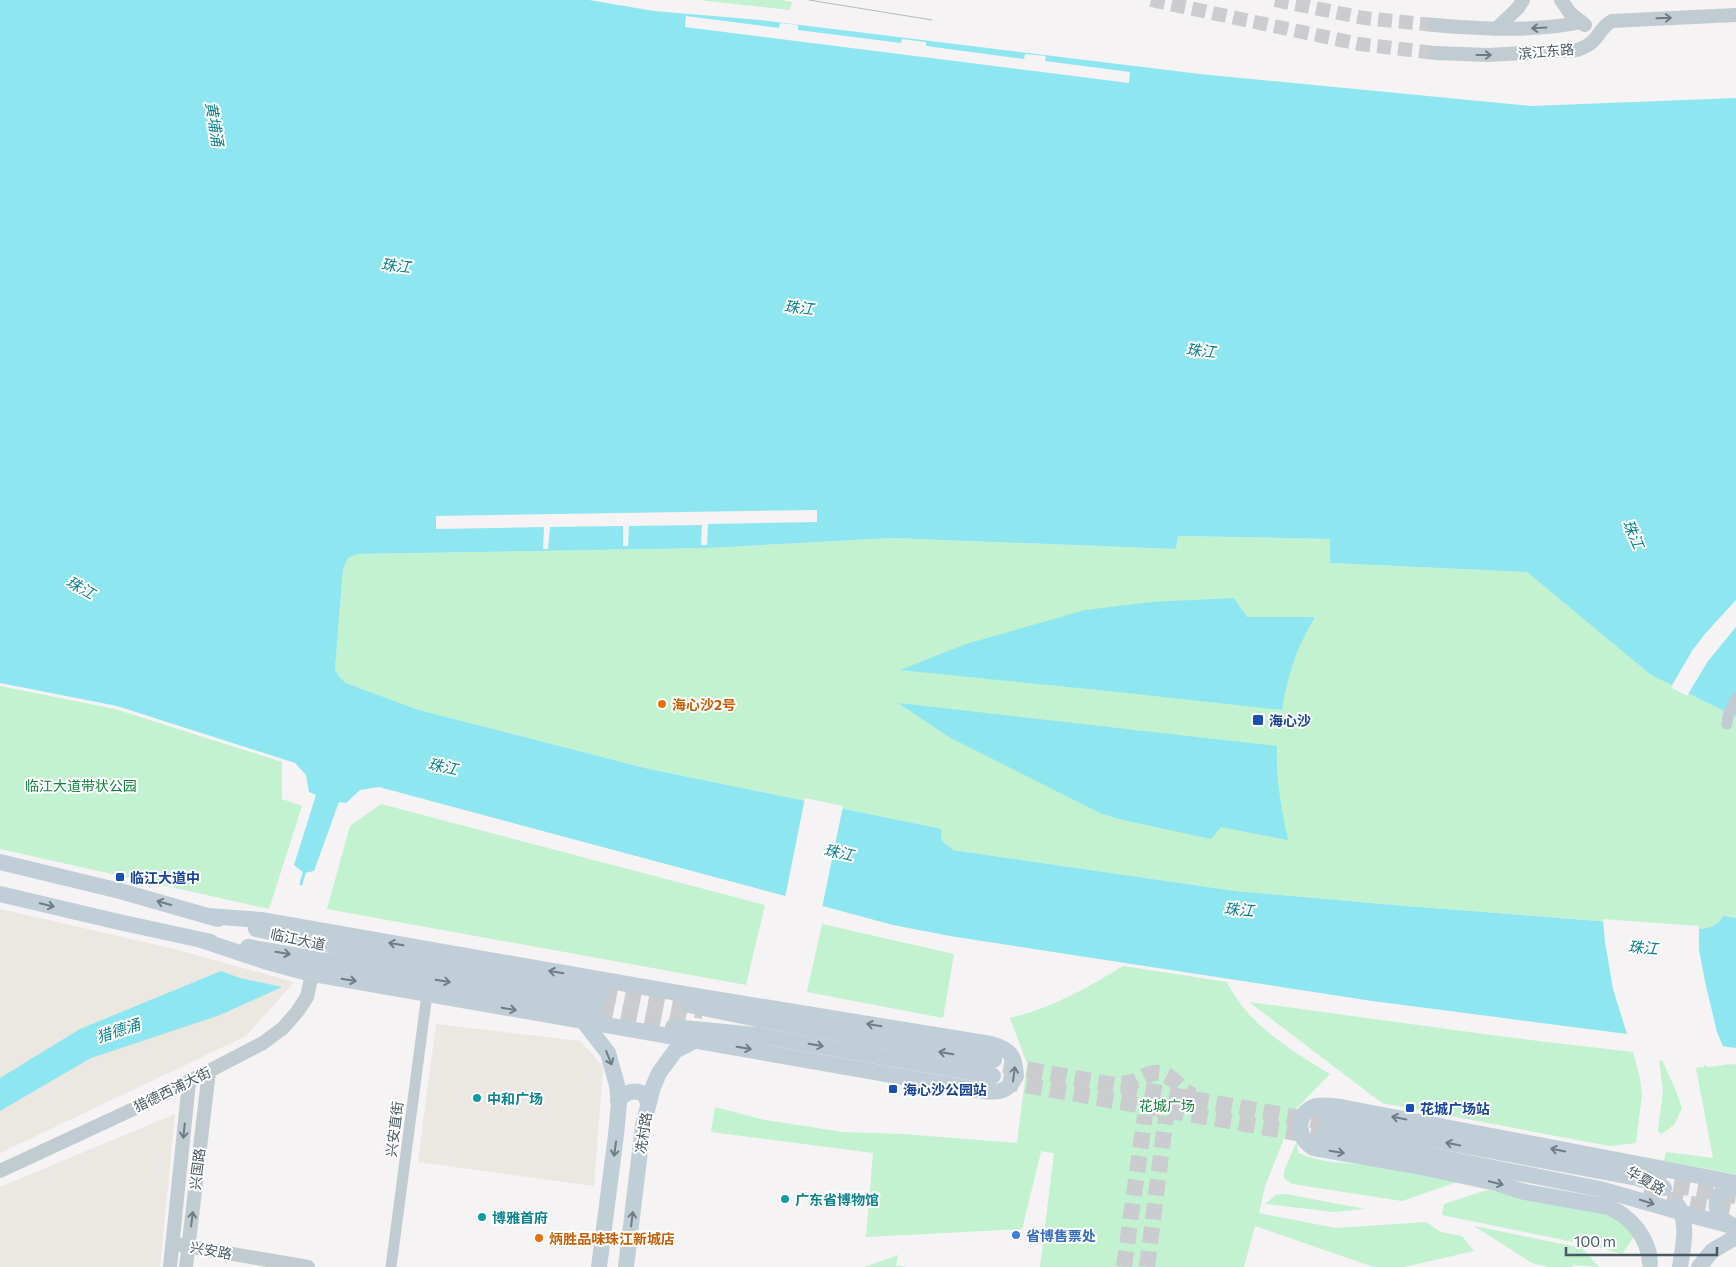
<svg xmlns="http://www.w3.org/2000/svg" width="1736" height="1267" font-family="Commissioner,'Noto Sans SC',sans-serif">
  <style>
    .commercial { fill: #ebe7e1 }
    .green { fill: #c2f2cf }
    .water { fill: #8ee7f0 }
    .pier { fill: #f5f3f3 }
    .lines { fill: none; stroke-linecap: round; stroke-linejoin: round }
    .stream { stroke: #8ee7f0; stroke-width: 3 }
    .tertiary-tunnel { stroke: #cacccf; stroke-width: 14; stroke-dasharray: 14 7; stroke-linecap: butt }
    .secondary-tunnel { stroke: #cacccf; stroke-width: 16; stroke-dasharray: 16 8; stroke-linecap: butt }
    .minor { stroke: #c1ccd2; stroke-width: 11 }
    .tertiary { stroke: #c1ccd2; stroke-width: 14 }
    .secondary { stroke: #c0ced7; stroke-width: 16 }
    .tram { stroke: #b5b9bd; stroke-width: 1 }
    .oneway { stroke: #6d7c84 }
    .oneway2 { stroke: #6d7c85 }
    .food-dot { fill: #e8710a; stroke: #fff; stroke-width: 2 }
    .transit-dot { fill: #1a4fb4; stroke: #fff; stroke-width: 2 }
    .culture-dot { fill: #0f9aa8; stroke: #fff; stroke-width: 2 }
    .shop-dot { fill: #3f7fe0; stroke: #fff; stroke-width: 2 }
    .labels { text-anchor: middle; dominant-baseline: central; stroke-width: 4; stroke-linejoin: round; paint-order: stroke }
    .street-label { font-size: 14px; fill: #495962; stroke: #fff }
    .food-label { font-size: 14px; font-weight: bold; fill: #c56008; stroke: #fff; text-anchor: start }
    .transit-label { font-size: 14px; font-weight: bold; fill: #164399; stroke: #fff; text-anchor: start }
    .park-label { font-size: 14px; fill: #14833f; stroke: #fff }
    .culture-label { font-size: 14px; font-weight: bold; fill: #0d838f; stroke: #fff; text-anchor: start }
    .shop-label { font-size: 14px; font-weight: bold; fill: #366cbe; stroke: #fff; text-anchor: start }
    .water-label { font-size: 15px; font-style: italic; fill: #0a818e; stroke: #fff }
  </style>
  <rect width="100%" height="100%" fill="#f5f3f3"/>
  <g class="commercial">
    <polygon points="0,909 170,948 294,982 246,1036 0,1153"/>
    <polygon points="436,1024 580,1041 603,1066 594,1186 418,1162"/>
    <polygon points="175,1114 160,1267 0,1267 0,1187"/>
  </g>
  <g class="green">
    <polygon points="699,0 780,0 792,2 790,10"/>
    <path d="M1177 536 1331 539 1330 563 1527 572 1651 675 1736 717V918L1723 916C1717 926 1711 928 1700 929L1394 905 1235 891 953 850 941 840 942 829 645 768 419 710 346 683 339 677 335 669 343 569 348 558 357 554 709 548 892 538 1176 549Z"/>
    <polygon points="0,686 115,709 282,762 282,799 302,806 269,909 0,849"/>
    <polygon points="381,804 765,905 746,985 327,909 350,826"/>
    <polygon points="822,924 954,954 943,1018 807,992"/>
    <path d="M1123 966 1227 982C1247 1024 1291 1050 1330 1074L1296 1109 1265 1186 1259 1213 1336 1228 1426 1222 1441 1232 1462 1236 1474 1251 1404 1267H1374L1255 1226 1244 1267H1040L1054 1153 1039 1151 1041 1152 1022 1229 866 1237 873 1153 711 1132 715 1107 765 1120 843 1132 903 1134 1017 1143 1027 1064 1010 1018C1052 1008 1087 988 1123 966Z"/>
    <polygon points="1249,1002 1506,1037 1633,1052 1640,1078 1642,1095 1636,1143 1609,1146 1382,1103"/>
    <polygon points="1662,1060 1674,1086 1682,1108 1674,1125 1661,1134 1658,1131 1663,1090 1659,1061"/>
    <polygon points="1732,1064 1736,1065 1736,1174 1664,1161 1666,1152 1713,1158 1696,1068 1704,1067 1704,1065 1708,1067"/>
    <path d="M1297 1141 1298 1153C1322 1164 1348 1162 1373 1166 1402 1171 1431 1176 1460 1181L1402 1201 1292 1184 1284 1178V1171Z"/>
    <polygon points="1487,1190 1610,1214 1635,1235 1622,1254 1598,1247 1442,1215 1444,1204"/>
    <polygon points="1286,1194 1365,1209 1334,1212 1265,1204 1276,1195"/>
    <polygon points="1474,1226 1582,1248 1599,1267 1574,1265 1572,1266 1573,1267 1549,1267 1532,1263"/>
    <polygon points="898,1255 896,1265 907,1267 864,1267"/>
  </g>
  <g class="water">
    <path d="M0 0H589L654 11 760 20 1200 74 1531 106 1736 98V717L1651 675 1527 572 1330 563V539L1178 536 1176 549 892 538 709 548 357 554 348 558 343 569 335 669 339 677 346 683 419 710 645 768 942 829 941 840 953 850 1235 891 1394 905 1700 929C1711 928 1717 926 1723 916L1736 918V1048L1372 1001 950 936 893 925 379 787 360 790 346 803 339 802 314 871 304 873 294 865 316 795 309 792 306 775 295 763 117 706 0 683Z"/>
    <path d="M1234 598 1247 617H1315C1296 649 1288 674 1282 710L1118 692 900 670 966 644 1085 610 1152 602Z"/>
    <path d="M898 703 1277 746C1276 780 1281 807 1288 840L1221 827 1211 839 1123 820 1100 813 949 737Z"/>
    <polygon points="221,971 240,978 282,987 220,1015 91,1058 0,1111 0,1078 80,1029"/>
  </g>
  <g class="pier">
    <polygon points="686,16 779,28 780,23 798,25 798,30 901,43 902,39 926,42 926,46 1024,59 1025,54 1046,56 1045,61 1130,72 1129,83 685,27"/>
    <polygon points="817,510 817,522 708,524 707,545 701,545 702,525 629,526 628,546 623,546 623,526 550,527 548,549 543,549 544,527 436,529 436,516"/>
    <polygon points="1736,600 1736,627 1708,661 1687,696 1671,687 1692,651 1704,635"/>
    <polygon points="805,798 843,806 822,908 785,898"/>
    <polygon points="1603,919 1699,926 1699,950 1706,986 1717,1032 1724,1049 1628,1037 1613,989 1605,942"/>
  </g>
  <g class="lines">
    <polyline class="stream" points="301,884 305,870"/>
    <g class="tertiary-tunnel">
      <polyline points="1151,0 1359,44 1435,53"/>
      <polyline points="1275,0 1364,18 1434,25"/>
    </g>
    <g class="secondary-tunnel">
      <polyline points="601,993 703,1011"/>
      <polyline points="598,1008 689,1025"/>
      <polyline points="980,1061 1340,1125"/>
      <polyline points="979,1077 1336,1140"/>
      <path d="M1121 1083C1137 1085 1144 1072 1158 1073 1174 1074 1180 1091 1194 1096"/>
      <polyline points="1650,1181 1736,1196"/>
      <polyline points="1643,1195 1736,1212"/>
      <polyline points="1124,1267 1145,1115"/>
      <polyline points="1147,1267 1166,1116"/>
    </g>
    <g class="minor">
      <polyline points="1727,724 1728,716 1736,698"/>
      <polyline points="391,1267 427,994"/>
    </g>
    <g class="tertiary">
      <polyline points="1561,0 1570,13 1585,25"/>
      <path d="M1434 25C1483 29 1533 32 1582 22"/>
      <polyline points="1496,29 1518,8 1523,0"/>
      <path d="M1435 53 1488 55 1577 50C1582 48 1588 46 1592 42 1600 35 1602 26 1612 21L1736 15"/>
      <polyline points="0,1171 155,1099 263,1043 283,1028 297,1012 307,997 312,974"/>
      <polyline points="181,1245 308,1267"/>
      <polyline points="170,1267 189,1082"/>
      <polyline points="186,1267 209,1071"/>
    </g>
    <g class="secondary">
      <polyline points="0,862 120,891 218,919"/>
      <polyline points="0,894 119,922 211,942"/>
      <polyline points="256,929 358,951 601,993"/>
      <path d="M201 940 267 962 308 973 978 1090C996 1093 1007 1094 1016 1076 1015 1056 1011 1050 991 1044L684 994 261 920 208 916"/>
      <polyline points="248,947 598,1008"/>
      <polyline points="689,1005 757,1019 994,1060"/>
      <polyline points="584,1022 608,1053 617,1085 619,1103 616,1135 599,1267"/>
      <polyline points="673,1027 756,1035 993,1076"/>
      <path d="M618 1100C627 1092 635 1088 645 1095L648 1103"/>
      <polyline points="1327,1120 1637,1178 1654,1183 1664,1188"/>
      <polyline points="1323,1134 1600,1189 1694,1216 1736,1227"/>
      <path d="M1678 1206C1689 1224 1683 1247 1680 1267"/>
      <path d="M1732 1225C1709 1216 1713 1189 1736 1185"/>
      <path d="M1650 1263C1649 1238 1631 1217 1609 1207L1525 1192 1496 1183 1416 1166 1314 1148C1298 1140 1294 1116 1313 1107 1322 1104 1332 1106 1341 1107L1736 1183"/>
      <polyline points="626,1267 643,1126 653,1087 659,1073 675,1051 698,1039"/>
      <polyline points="1699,1267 1712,1251 1736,1237"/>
    </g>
    <polyline class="tram" points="809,0 932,20"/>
  </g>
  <defs><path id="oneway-shaft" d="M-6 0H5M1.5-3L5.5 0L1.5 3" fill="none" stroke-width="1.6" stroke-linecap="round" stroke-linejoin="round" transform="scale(1.25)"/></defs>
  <g class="oneway">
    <use href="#oneway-shaft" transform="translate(1664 18) rotate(-2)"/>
    <use href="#oneway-shaft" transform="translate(1539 28) rotate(177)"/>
    <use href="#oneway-shaft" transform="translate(1484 55)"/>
    <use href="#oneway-shaft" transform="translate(184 1131) rotate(96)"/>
    <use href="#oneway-shaft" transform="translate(192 1219) rotate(-83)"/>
  </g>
  <g class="oneway2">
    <use href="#oneway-shaft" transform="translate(164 903) rotate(-164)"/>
    <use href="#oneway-shaft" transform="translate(47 905) rotate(14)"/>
    <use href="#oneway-shaft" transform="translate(396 944) rotate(-170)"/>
    <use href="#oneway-shaft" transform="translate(283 953) rotate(9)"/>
    <use href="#oneway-shaft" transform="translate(556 972) rotate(-171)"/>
    <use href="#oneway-shaft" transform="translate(349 980) rotate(10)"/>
    <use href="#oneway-shaft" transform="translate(443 981) rotate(10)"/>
    <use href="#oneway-shaft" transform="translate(509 1009) rotate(10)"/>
    <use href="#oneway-shaft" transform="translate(874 1025) rotate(-171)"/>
    <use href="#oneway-shaft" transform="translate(816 1045) rotate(10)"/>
    <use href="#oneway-shaft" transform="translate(744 1048) rotate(10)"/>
    <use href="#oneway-shaft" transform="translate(946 1053) rotate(-171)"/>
    <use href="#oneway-shaft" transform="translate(609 1058) rotate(68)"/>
    <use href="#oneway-shaft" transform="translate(1014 1074) rotate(-82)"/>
    <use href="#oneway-shaft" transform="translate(1399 1118) rotate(-169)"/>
    <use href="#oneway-shaft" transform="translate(1453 1144) rotate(-169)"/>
    <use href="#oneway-shaft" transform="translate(615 1149) rotate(98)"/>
    <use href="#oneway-shaft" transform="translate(1558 1150) rotate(-169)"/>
    <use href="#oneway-shaft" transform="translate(1337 1152) rotate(10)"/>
    <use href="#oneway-shaft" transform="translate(1496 1183) rotate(13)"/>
    <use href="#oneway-shaft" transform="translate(1647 1202) rotate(17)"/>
    <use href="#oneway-shaft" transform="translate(632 1219) rotate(-83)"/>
  </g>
  <g class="food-dot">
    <circle cx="662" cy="704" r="5"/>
    <circle cx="539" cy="1238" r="5"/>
  </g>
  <g class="transit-dot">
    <rect x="1252" y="714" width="12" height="12" rx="2.5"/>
    <rect x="115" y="872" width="10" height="10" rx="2.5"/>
    <rect x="888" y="1084" width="10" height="10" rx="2.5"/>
    <rect x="1405" y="1103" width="10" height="10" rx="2.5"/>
  </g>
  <g class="culture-dot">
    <circle cx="477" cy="1098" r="5"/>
    <circle cx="785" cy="1199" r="5"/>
    <circle cx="482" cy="1217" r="5"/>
  </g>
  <circle class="shop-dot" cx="1016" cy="1235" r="5"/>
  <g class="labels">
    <g class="street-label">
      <text transform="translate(1546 51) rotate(-5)">滨江东路</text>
      <text transform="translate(298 939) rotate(12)">临江大道</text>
      <text transform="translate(172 1089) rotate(-26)">猎德西浦大街</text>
      <text transform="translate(394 1129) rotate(-83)">兴安直街</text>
      <text transform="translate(643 1133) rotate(-81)">冼村路</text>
      <text transform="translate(197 1169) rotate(-83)">兴国路</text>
      <text transform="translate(1646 1180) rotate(30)">华夏路</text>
      <text transform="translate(211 1250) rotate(10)">兴安路</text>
    </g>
    <g class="food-label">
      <text x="672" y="704">海心沙2号</text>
      <text x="549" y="1238">炳胜品味珠江新城店</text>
    </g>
    <g class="transit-label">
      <text x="1269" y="720">海心沙</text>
      <text x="130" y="877">临江大道中</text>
      <text x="903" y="1089">海心沙公园站</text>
      <text x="1420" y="1108">花城广场站</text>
    </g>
    <g class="park-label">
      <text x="81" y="785">临江大道带状公园</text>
      <text x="1167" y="1105">花城广场</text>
    </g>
    <g class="culture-label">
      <text x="487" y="1098">中和广场</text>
      <text x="795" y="1199">广东省博物馆</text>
      <text x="492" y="1217">博雅首府</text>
    </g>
    <g class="shop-label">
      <text x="1026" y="1235">省博售票处</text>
    </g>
    <g class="water-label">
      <text transform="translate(215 124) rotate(81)">黄埔涌</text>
      <text transform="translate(396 265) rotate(6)">珠江</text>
      <text transform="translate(799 307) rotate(6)">珠江</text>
      <text transform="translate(1201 350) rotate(6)">珠江</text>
      <text transform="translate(1634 534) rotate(67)">珠江</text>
      <text transform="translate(81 587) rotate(30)">珠江</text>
      <text transform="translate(443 766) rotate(12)">珠江</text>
      <text transform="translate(839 852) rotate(12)">珠江</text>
      <text transform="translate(1239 909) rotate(5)">珠江</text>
      <text transform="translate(1643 947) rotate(5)">珠江</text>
      <text transform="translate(118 1030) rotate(-18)">猎德涌</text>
    </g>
  </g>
  <path d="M1566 1247v8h151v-8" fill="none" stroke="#495962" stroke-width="2.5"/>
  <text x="1574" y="1247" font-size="15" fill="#495962" stroke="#ffffff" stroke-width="4" paint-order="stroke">100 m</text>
</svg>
